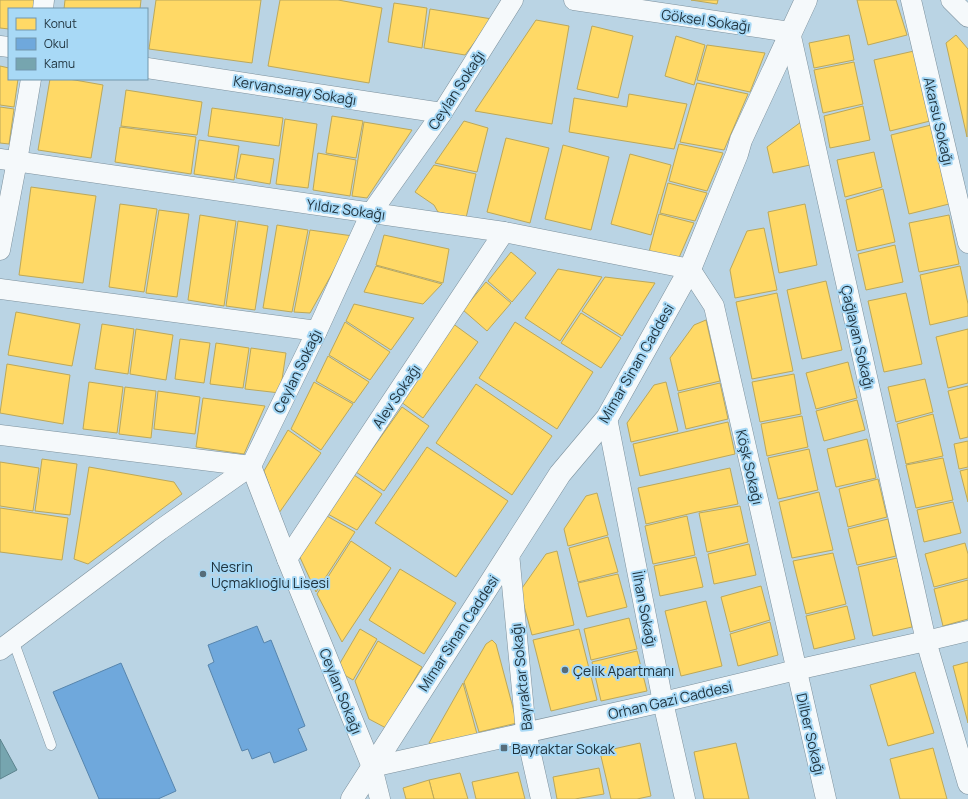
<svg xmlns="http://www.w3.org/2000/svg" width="968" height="799" font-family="Manrope,sans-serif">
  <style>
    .homes { fill: #ffd966; stroke: #bca85a }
    .schools { fill: #6fa8dc; stroke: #5785ad }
    .public { fill: #76a5af; stroke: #5c838d }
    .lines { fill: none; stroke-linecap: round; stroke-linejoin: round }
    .service-casing { stroke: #7c909c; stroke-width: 11 }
    .minor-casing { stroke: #7c909c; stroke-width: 21 }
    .tertiary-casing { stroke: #7c909c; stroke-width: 23 }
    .service { stroke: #f5f9fb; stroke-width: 10 }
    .minor { stroke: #f5f9fb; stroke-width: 20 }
    .tertiary { stroke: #f5f9fb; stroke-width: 22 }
    .poi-dot { fill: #566c79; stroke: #a8d9f6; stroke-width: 1.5 }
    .labels { text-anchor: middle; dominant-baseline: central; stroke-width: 4; stroke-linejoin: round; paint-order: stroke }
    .street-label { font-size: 14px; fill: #20343f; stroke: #a8d9f6 }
    .poi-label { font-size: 14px; fill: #20343f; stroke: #a8d9f6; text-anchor: start }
  </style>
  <rect width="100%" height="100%" fill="#bad4e4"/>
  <g class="homes">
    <polygon points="0,0 36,0 34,9 9,9 9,29 0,28"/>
    <polygon points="65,0 141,0 140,9 64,9"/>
    <polygon points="156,0 261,0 252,63 149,49"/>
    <polygon points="280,0 338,0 382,8 369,83 268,66"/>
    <polygon points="691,0 718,0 717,4"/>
    <polygon points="857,0 896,0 907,35 868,45"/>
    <polygon points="394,3 427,8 422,48 388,42"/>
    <polygon points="430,9 492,19 465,55 424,48"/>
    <polygon points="536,20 569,26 552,124 475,111"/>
    <polygon points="592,26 633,36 618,98 577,89"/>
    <polygon points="849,35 854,60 814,68 809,43"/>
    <polygon points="956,35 968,49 967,137 946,43"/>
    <polygon points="676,36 705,45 694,85 665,76"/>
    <polygon points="707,45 765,53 750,92 697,80"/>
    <polygon points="914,51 930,121 890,131 874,60"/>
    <polygon points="854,62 863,104 823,113 814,70"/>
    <polygon points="0,66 9,68 9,79 18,79 14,107 0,105"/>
    <polygon points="50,79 69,79 103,85 91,158 38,150"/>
    <polygon points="697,83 748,94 724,150 680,142"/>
    <polygon points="126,90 202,102 197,135 121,126"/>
    <polygon points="629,94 687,104 674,149 569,132 574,98 627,107"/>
    <polygon points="863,106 870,140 830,148 824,116"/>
    <polygon points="0,107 14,109 9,144 0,143"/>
    <polygon points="212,108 283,118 279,146 208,136"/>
    <polygon points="332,116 363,121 356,158 326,153"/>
    <polygon points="285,119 317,124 308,188 276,184"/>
    <polygon points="464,121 488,128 477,172 435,163"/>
    <polygon points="364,122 412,130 367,198 352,196"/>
    <polygon points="801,122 810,165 773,173 767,147"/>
    <polygon points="931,125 949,204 909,214 891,135"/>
    <polygon points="120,127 196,137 191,174 115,162"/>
    <polygon points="506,138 549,148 530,223 487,212"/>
    <polygon points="199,140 239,146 234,180 194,174"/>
    <polygon points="679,144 723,153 707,191 669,181"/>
    <polygon points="563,145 609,157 591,230 545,219"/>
    <polygon points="874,152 882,187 845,197 837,160"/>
    <polygon points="318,153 356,160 350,196 313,190"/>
    <polygon points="241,154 274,159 270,184 236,178"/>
    <polygon points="630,154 671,165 651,235 611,224"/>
    <polygon points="434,165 476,174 466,218 438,212 434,205 415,192"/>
    <polygon points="668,183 707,193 695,221 660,213"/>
    <polygon points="31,187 96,196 83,283 19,275"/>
    <polygon points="883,189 895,242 857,251 846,200"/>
    <polygon points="120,204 157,209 144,292 109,287"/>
    <polygon points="805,204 817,265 779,273 768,212"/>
    <polygon points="159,210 189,214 177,297 146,293"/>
    <polygon points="659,214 694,223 678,260 649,252"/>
    <polygon points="200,215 236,221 224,306 188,300"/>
    <polygon points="949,215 959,264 919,272 909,223"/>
    <polygon points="238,221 268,226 255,310 226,306"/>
    <polygon points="277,225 308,230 292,312 263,308"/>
    <polygon points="764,228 777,290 735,298 730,270 747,231"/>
    <polygon points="310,230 353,236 310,313 294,312"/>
    <polygon points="384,235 449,249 443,283 376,265"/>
    <polygon points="895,245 903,282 866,290 858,254"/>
    <polygon points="511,252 536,273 512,302 488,281"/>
    <polygon points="376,266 442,284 423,304 364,292"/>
    <polygon points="960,266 968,304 968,316 930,325 920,275"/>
    <polygon points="558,269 602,277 560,341 525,318"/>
    <polygon points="605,277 655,283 622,336 582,311"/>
    <polygon points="826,281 842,350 802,359 787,290"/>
    <polygon points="486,282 511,303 487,331 463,310"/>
    <polygon points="777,293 793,371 752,379 736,302"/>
    <polygon points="906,293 922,364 884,372 868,301"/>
    <polygon points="354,304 414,318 391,350 346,321"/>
    <polygon points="16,312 80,324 72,366 8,355"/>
    <polygon points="581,313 621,338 601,368 561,343"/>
    <polygon points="706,320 720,381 678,391 670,358 694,325"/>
    <polygon points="345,322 390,352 370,380 329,355"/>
    <polygon points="515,322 593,372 557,429 479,378"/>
    <polygon points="452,323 478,342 423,418 397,399"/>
    <polygon points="102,324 134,329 128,374 95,369"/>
    <polygon points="136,329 173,335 166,380 130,374"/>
    <polygon points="968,329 968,383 948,388 936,337"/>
    <polygon points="180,339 210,343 204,383 175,379"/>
    <polygon points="216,343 249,348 243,388 210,384"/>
    <polygon points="251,348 286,353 280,393 245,389"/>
    <polygon points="328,356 369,382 354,403 316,381"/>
    <polygon points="848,362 857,398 816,409 806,373"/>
    <polygon points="7,364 70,375 63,424 0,413"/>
    <polygon points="794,374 801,414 760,422 752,382"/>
    <polygon points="925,379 933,412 896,422 888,387"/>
    <polygon points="89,382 123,387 117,433 83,429"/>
    <polygon points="314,382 353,404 321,450 291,429"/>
    <polygon points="666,382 678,431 631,442 627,423 654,385"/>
    <polygon points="720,383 728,419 686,429 678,393"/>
    <polygon points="476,384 552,436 512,495 436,443"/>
    <polygon points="968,386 968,437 960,439 948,391"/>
    <polygon points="125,387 156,391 151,438 119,434"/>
    <polygon points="158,391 200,397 195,434 154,429"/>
    <polygon points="203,398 265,406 244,454 196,447"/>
    <polygon points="857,400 865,430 824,441 816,411"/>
    <polygon points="402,407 429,426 384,491 356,472"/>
    <polygon points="933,414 943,456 906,464 897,424"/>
    <polygon points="802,416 808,447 767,456 761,424"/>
    <polygon points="728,422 735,454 640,476 633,444"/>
    <polygon points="288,430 321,453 279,513 264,471"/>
    <polygon points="867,439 876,478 836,487 827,449"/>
    <polygon points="968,441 968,467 959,469 954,444"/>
    <polygon points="427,447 508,501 456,577 375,523"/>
    <polygon points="809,449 818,490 778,499 768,458"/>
    <polygon points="943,458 953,500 916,508 906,465"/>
    <polygon points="42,459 77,464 70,515 35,511"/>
    <polygon points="0,462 39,468 33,511 0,506"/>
    <polygon points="89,467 174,482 182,494 88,564 74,559"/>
    <polygon points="730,468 738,504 697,512 646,524 638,488"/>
    <polygon points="968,469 968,502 960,471"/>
    <polygon points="354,475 382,494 357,530 326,513"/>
    <polygon points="878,479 887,517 848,527 839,489"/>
    <polygon points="819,492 833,550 792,558 779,502"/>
    <polygon points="597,493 608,535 568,546 564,529 586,496"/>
    <polygon points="953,502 961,533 924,542 917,510"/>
    <polygon points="740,506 748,542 707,552 699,513"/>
    <polygon points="0,508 68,518 62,560 0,552"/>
    <polygon points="325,515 355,532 316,592 298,553"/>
    <polygon points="687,516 695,555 653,564 645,526"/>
    <polygon points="888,519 896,556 857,565 848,529"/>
    <polygon points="608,537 618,572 578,582 569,548"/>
    <polygon points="351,541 391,568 342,642 317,594"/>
    <polygon points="965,543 968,554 968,578 934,587 925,554"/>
    <polygon points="749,544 756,575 714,584 708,554"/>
    <polygon points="557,551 574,625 532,635 520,591 546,554"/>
    <polygon points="833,553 846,604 806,614 793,561"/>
    <polygon points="696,557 703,587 660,596 654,566"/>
    <polygon points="897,558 912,627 873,636 858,567"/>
    <polygon points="400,569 456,603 424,654 369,620"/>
    <polygon points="618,574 627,607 587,617 578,583"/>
    <polygon points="968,580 968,619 943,626 934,589"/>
    <polygon points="761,586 770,620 730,632 721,597"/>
    <polygon points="706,601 722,666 681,676 665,611"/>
    <polygon points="847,606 855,639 814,649 806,616"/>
    <polygon points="629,618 637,649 591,660 584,629"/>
    <polygon points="770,622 778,655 738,666 730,634"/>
    <polygon points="360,629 377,639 353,680 336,670"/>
    <polygon points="579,629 597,700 551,711 533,640"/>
    <polygon points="492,640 496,644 517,723 479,732 464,682 486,644"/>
    <polygon points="378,641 422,667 386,728 369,719 355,681"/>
    <polygon points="637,651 647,691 601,701 592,662"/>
    <polygon points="968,662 968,723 953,666"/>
    <polygon points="915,672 934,733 888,746 870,685"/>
    <polygon points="463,683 477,734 436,746 429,743"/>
    <polygon points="640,743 651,796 637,799 611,799 600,752"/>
    <polygon points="736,743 749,799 704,799 694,752"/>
    <polygon points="933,748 947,799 900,799 890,759"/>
    <polygon points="599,768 604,794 575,799 557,799 553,777"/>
    <polygon points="518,772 525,799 476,799 472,782"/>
    <polygon points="460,773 468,799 434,799 429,780"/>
    <polygon points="429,780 434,799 406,799 403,788"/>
  </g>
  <g class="schools">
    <polygon points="257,626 264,643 271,640 305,726 298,729 307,750 274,763 270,752 252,759 248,749 242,751 208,665 214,662 208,645"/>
    <polygon points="121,663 176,791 158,799 99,799 53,692"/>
  </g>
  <polygon class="public" points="0,739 17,770 0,779"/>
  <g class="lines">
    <defs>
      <polyline id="service" points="13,640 51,745"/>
      <g id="minor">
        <polyline points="574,0 790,32 926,641 968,784"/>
        <polyline points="911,0 968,243"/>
        <polyline points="951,0 968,17"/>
        <polyline points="43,9 44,0"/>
        <polyline points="0,46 9,47"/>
        <polyline points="147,68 442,113"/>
        <polyline points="0,159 504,232 690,269 714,306 826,799"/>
        <polyline points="0,250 17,161 31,79"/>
        <polyline points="0,289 317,331"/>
        <polyline points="607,418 663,702 685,799"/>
        <polyline points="0,435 251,466"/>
        <polyline points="509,553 526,732 541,799"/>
        <polyline points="287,559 504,232"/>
        <polyline points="0,650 160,530 251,466"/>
        <polyline points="372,767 663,702 796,670 926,641 968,631"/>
        <polyline points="380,799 372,767 287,559 251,466 317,331 371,213 442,113 513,0"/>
      </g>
      <polyline id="tertiary" points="352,799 560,474 607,418 690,269 737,154 741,140 806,0"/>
    </defs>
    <use href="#service" class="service-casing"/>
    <use href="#minor" class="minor-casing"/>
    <use href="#tertiary" class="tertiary-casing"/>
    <use href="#service" class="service"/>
    <use href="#minor" class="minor"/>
    <use href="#tertiary" class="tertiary"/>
  </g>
  <g class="poi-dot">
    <circle cx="203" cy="574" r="4"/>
    <circle cx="565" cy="670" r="4"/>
    <rect x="500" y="744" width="8" height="8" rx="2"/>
  </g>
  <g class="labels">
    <g class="street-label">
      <text transform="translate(706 20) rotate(8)">Göksel Sokağı</text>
      <text transform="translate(295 90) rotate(9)">Kervansaray Sokağı</text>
      <text transform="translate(456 90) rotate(-57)">Ceylan Sokağı</text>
      <text transform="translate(939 121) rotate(77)">Akarsu Sokağı</text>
      <text transform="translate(346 209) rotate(8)">Yıldız Sokağı</text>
      <text transform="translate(858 337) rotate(77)">Çağlayan Sokağı</text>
      <text transform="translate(636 363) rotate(-60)">Mimar Sinan Caddesi</text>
      <text transform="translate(297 371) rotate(-64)">Ceylan Sokağı</text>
      <text transform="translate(396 396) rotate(-56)">Alev Sokağı</text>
      <text transform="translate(750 467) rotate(77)">Köşk Sokağı</text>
      <text transform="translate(645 609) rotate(79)">İlhan Sokağı</text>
      <text transform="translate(458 633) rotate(-57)">Mimar Sinan Caddesi</text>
      <text transform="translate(521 677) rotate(-96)">Bayraktar Sokağı</text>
      <text transform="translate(341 691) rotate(68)">Ceylan Sokağı</text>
      <text transform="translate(670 700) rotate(-13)">Orhan Gazi Caddesi</text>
      <text transform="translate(811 734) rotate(77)">Dilber Sokağı</text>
    </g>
    <g class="poi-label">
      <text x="211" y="566">Nesrin<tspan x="211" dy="16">Uçmaklıoğlu Lisesi</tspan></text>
      <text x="573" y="670">Çelik Apartmanı</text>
      <text x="512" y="748">Bayraktar Sokak</text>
    </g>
  </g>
  <rect x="8" y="8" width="140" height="72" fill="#a8d9f6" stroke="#7297ad"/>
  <rect x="16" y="18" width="20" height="12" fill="#ffd966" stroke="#7297ad"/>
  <text x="44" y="28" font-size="12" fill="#20343f">Konut</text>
  <rect x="16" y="38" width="20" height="12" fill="#6fa8dc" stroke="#7297ad"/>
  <text x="44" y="48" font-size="12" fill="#20343f">Okul</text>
  <rect x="16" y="58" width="20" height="12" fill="#76a5af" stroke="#7297ad"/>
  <text x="44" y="68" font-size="12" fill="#20343f">Kamu</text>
</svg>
